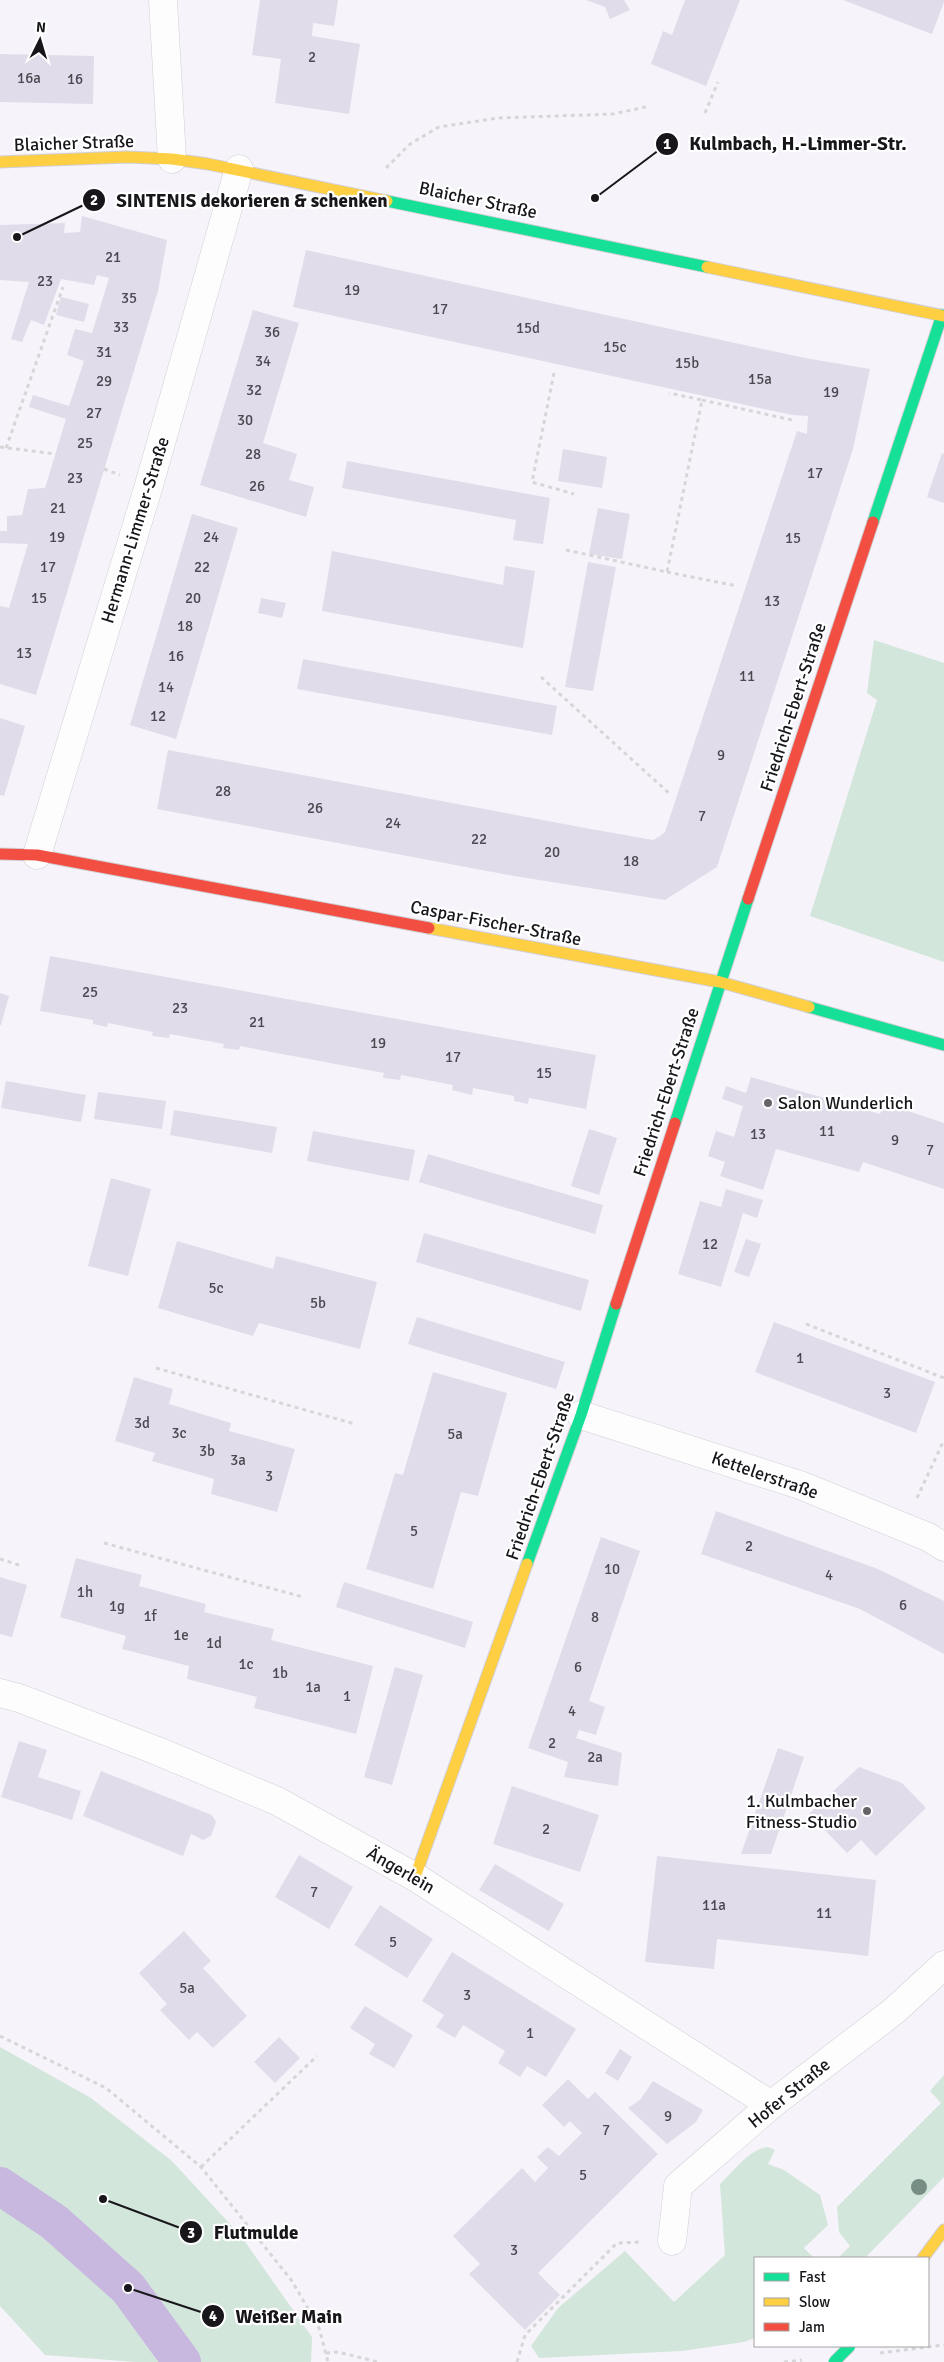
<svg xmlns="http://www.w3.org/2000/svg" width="944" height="2362" font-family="Signika,sans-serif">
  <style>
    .green { fill: #d3e6db }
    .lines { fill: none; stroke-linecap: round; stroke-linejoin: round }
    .canal { stroke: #c8b8df; stroke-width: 38 }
    .building { fill: #e0dce9 }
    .street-casing { stroke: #d0cfd4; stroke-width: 29 }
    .fast-casing { stroke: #d0cfd4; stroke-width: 13 }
    .slow-casing { stroke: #d0cfd4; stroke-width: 13 }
    .jam-casing { stroke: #d0cfd4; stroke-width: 13 }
    .path { stroke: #d6d6d8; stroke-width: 3; stroke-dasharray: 4 4; stroke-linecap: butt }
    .street { stroke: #fefdfe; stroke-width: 28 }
    .fast { stroke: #16e098; stroke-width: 11 }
    .slow { stroke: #ffcf43; stroke-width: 11 }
    .jam { stroke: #f24e42; stroke-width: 11 }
    .fast-bridge-casing { stroke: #d0cfd4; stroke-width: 13; stroke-linecap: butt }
    .fast-bridge { stroke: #16e098; stroke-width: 11 }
    .tree { fill: #768e83 }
    .poi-dot { fill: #666469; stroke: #fff; stroke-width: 2 }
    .labels { text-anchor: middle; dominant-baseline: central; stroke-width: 4.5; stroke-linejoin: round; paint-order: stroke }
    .number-label { font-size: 15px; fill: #4b4850 }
    .street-label { font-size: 18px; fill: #18161b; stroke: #fff }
    .poi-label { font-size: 18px; fill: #18161b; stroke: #fff; text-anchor: start }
    .leader { fill: none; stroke: #18161b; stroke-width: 2 }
    .callout-dot { fill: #18161b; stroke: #fff; stroke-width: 2 }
    .mark-label { font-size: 15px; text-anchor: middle; font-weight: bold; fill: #fff }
    .callout-label { font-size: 19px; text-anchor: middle; font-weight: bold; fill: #18161b; stroke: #fff; stroke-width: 4.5; stroke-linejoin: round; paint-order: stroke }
  </style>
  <rect width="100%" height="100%" fill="#f6f4fa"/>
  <g class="green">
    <polygon points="874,640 944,663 944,962 810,916 877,700 867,693"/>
    <polygon points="0,2047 91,2098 172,2161 241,2236 312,2337 311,2362 135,2362 45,2355 0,2306"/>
    <polygon points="944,2075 944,2177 865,2258 838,2258 850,2246 839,2232 837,2207 941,2103 930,2091"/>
    <path d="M768 2147 775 2150 768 2164 784 2170 820 2195 828 2225 804 2248 814 2258H755V2338L744 2342 682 2351 539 2358 531 2346 558 2308 625 2251 674 2302 725 2255 720 2184C734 2171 749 2149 768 2147Z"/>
  </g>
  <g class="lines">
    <polyline class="canal" points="0,2186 54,2222 128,2288 182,2362"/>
  </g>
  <g class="building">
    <polygon points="260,0 338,0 334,26 313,23 312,36 360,44 349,114 275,103 281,59 252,55"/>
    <polygon points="586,0 624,0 630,10 610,19 605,7"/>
    <polygon points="685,0 740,0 706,86 651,64 663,31 672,35"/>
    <polygon points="843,0 944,0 944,2 932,34"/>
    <polygon points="0,54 94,56 93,104 0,102"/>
    <polygon points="82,216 167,240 158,291 36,695 0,684 0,606 9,608 28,544 0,543 0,531 7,531 7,516 22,515 28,489 45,488 66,419 29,407 33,395 69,406 84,361 67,355 75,329 92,333 109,278 97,275 94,285 61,279 44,325 31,320 22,342 11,339 29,282 0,280 0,225 65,223 64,233 80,232"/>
    <polygon points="306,250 805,358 870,369 853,449 717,867 665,900 514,876 157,809 168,750 591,829 653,840 660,836 665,832 797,431 807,434 808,416 792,415 293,307"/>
    <polygon points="61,297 89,304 84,322 56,315"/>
    <polygon points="253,310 299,323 263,443 297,454 289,480 314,487 306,517 200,485"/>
    <polygon points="563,449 607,457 602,488 558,481"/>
    <polygon points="942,453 944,454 944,503 927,497"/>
    <polygon points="347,461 550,498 543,544 513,540 516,520 342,488"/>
    <polygon points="598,508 630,514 622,559 589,554"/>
    <polygon points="192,514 238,528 176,739 130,725"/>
    <polygon points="332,551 503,585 505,566 535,571 523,648 322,611"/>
    <polygon points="588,562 616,567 593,691 565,687"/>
    <polygon points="261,598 286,603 282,618 258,613"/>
    <polygon points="303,659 557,706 552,735 297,689"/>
    <polygon points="0,718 25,726 4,796 0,795"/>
    <polygon points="50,956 596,1055 586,1109 529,1098 528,1104 514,1101 514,1096 473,1088 472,1095 452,1090 453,1085 401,1075 400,1080 383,1078 384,1073 240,1046 239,1050 223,1048 224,1044 170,1034 169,1038 152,1036 153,1032 108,1023 107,1027 93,1024 93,1020 40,1011"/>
    <polygon points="0,993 9,996 1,1025 0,1025"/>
    <polygon points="751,1077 880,1114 884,1103 944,1123 944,1189 863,1162 859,1172 776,1149 763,1190 720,1176 725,1162 708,1156 716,1131 734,1137 743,1106 722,1099 726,1086 746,1093"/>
    <polygon points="6,1081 86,1095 81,1122 1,1108"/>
    <polygon points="98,1092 166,1101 162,1129 94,1119"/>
    <polygon points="174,1110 277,1127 272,1153 170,1135"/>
    <polygon points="589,1129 617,1138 599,1195 571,1186"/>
    <polygon points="313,1131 415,1150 409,1181 307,1161"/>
    <polygon points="428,1154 603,1205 595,1234 419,1182"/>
    <polygon points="111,1178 151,1189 128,1276 88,1266"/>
    <polygon points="726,1189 763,1200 757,1218 743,1213 721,1287 678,1274 700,1201 721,1207"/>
    <polygon points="424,1233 589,1280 581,1311 416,1262"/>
    <polygon points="746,1239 761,1244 749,1277 734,1272"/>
    <polygon points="177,1241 273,1269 276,1256 377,1282 360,1349 259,1323 253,1336 158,1308"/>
    <polygon points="417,1317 565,1362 556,1389 408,1344"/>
    <polygon points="774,1322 935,1382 916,1433 755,1372"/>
    <polygon points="433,1372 507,1393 478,1496 461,1492 433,1589 366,1569 395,1473 403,1475"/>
    <polygon points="134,1377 173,1389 169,1404 231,1423 229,1431 295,1449 277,1512 211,1494 214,1479 152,1461 155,1453 115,1441"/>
    <polygon points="716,1511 878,1569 944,1601 944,1654 860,1609 701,1554"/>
    <polygon points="601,1537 640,1551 589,1701 605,1707 596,1735 579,1730 576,1738 622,1753 618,1786 564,1777 568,1762 528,1748"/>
    <polygon points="76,1558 142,1575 139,1586 206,1604 204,1612 274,1629 271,1640 373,1666 356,1734 254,1708 257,1697 187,1679 189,1666 122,1649 126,1636 60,1617"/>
    <polygon points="0,1577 27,1585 12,1637 0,1634"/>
    <polygon points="344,1582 473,1622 465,1648 336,1607"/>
    <polygon points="395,1667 423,1675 392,1785 364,1777"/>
    <polygon points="19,1741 47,1750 38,1777 81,1791 72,1820 1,1797"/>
    <polygon points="778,1748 804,1757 771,1854 741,1854"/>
    <polygon points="859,1767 902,1783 926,1808 876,1856 861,1840 847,1853 809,1814"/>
    <polygon points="101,1771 212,1815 216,1822 211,1836 203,1840 191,1834 183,1856 83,1816"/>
    <polygon points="512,1786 599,1815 580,1872 493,1844"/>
    <polygon points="299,1855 353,1887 329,1929 275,1897"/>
    <polygon points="657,1856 876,1880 868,1956 717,1939 714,1969 645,1962"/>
    <polygon points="495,1864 564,1904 549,1931 479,1890"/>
    <polygon points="380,1905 433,1939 407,1978 354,1945"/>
    <polygon points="184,1931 211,1961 203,1968 247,2016 213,2048 197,2032 189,2040 160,2010 167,2004 139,1973"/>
    <polygon points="452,1952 576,2029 546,2077 527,2066 520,2077 498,2063 505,2051 463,2025 455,2038 436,2027 444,2015 422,2001"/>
    <polygon points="365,2006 413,2035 394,2068 369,2054 375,2044 350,2028"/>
    <polygon points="279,2037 300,2058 275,2083 254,2062"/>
    <polygon points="620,2049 632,2057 618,2081 605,2073"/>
    <polygon points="568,2079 588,2099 595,2092 658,2154 538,2273 560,2295 525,2330 469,2274 480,2264 453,2236 522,2168 535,2182 548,2168 537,2157 548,2147 559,2156 582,2133 570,2121 564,2127 542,2105"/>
    <polygon points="653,2081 703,2110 696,2122 667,2144 628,2108 640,2100"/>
  </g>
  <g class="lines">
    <defs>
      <g id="street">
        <polyline points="163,0 172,159"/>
        <polyline points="37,855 149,485 239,169"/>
        <polyline points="581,1415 800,1485 928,1537 944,1547"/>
        <polyline points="0,1693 19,1698 155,1750 277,1801 415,1877 771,2105"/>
        <polyline points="672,2241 678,2186 771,2105 894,2011 944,1965"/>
      </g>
      <g id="fast">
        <polyline points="387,201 707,267"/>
        <polyline points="873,522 942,315"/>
        <polyline points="809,1007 944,1045"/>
        <polyline points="675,1123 748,899"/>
        <polyline points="527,1564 581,1415 616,1304"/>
      </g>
      <g id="slow">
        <polyline points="0,162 127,157 172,159 208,164 387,201"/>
        <polyline points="707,267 944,316"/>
        <polyline points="429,928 720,982 809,1007"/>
        <polyline points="415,1877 527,1564"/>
        <polyline points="923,2258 944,2230"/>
      </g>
      <g id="jam">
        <polyline points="0,854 37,855 429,928"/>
        <polyline points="748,899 873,522"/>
        <polyline points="616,1304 675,1123"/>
      </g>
    </defs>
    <use href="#street" class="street-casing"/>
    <use href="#fast" class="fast-casing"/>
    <use href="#slow" class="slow-casing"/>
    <use href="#jam" class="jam-casing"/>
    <g class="path">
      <polyline points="705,113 718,82"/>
      <polyline points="386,168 410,144 439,127 498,118 613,114 650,106"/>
      <polyline points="554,373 532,482 574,494"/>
      <polyline points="702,400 792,420"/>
      <polyline points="0,447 55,454"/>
      <polyline points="6,448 63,287"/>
      <polyline points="104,469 120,475"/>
      <polyline points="566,550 667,572 702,400 669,393"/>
      <polyline points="667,572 737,586"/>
      <polyline points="541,677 670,794"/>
      <polyline points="806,1324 944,1378"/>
      <polyline points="156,1368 355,1424"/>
      <polyline points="917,1498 944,1440"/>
      <polyline points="104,1543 303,1597"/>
      <polyline points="0,1559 19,1565"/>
      <polyline points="0,2036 106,2088 201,2167 292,2281 319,2328 328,2362"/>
      <polyline points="201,2167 317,2056"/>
      <polyline points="326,2353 338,2352 378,2362"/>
      <polyline points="880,2353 944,2345"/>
      <polyline points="517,2362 525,2335 617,2243 641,2242"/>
      <polyline points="784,2362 802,2360"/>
    </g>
    <use href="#street" class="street"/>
    <use href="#fast" class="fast"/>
    <use href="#slow" class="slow"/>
    <use href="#jam" class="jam"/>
    <defs>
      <polyline id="fast-bridge" points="834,2362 850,2346"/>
    </defs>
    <use href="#fast-bridge" class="fast-bridge-casing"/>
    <use href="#fast-bridge" class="fast-bridge"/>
  </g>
  <circle class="tree" cx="919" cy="2187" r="8"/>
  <g class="poi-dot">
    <circle cx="768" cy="1103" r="5"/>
    <circle cx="867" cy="1811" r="5"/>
  </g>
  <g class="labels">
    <g class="number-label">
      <text x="312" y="57">2</text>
      <text x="29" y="78">16a</text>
      <text x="75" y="79">16</text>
      <text x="113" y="257">21</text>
      <text x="45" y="281">23</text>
      <text x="352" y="290">19</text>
      <text x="129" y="298">35</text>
      <text x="440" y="309">17</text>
      <text x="121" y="327">33</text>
      <text x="528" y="328">15d</text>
      <text x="272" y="332">36</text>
      <text x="615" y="347">15c</text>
      <text x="104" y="352">31</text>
      <text x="263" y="361">34</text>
      <text x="687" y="363">15b</text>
      <text x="760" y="379">15a</text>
      <text x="104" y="381">29</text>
      <text x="254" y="390">32</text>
      <text x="831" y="392">19</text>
      <text x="94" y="413">27</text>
      <text x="245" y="420">30</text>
      <text x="85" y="443">25</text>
      <text x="253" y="454">28</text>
      <text x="815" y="473">17</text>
      <text x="75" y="478">23</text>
      <text x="257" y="486">26</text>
      <text x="58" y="508">21</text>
      <text x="57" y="537">19</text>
      <text x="211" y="537">24</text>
      <text x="793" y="538">15</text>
      <text x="48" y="567">17</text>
      <text x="202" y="567">22</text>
      <text x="39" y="598">15</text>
      <text x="193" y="598">20</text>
      <text x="772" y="601">13</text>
      <text x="185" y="626">18</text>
      <text x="24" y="653">13</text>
      <text x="176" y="656">16</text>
      <text x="747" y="676">11</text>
      <text x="166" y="687">14</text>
      <text x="158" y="716">12</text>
      <text x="721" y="755">9</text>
      <text x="223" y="791">28</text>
      <text x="315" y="808">26</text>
      <text x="702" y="816">7</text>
      <text x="393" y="823">24</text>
      <text x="479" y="839">22</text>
      <text x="552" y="852">20</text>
      <text x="631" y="861">18</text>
      <text x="90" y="992">25</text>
      <text x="180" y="1008">23</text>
      <text x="257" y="1022">21</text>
      <text x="378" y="1043">19</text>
      <text x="453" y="1057">17</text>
      <text x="544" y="1073">15</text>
      <text x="827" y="1131">11</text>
      <text x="758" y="1134">13</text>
      <text x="895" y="1140">9</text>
      <text x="930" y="1150">7</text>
      <text x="710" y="1244">12</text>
      <text x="216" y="1288">5c</text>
      <text x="318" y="1303">5b</text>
      <text x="800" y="1358">1</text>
      <text x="887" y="1393">3</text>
      <text x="142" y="1423">3d</text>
      <text x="179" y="1433">3c</text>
      <text x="455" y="1434">5a</text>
      <text x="207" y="1451">3b</text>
      <text x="238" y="1460">3a</text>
      <text x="269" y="1476">3</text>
      <text x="414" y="1531">5</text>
      <text x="749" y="1546">2</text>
      <text x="612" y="1569">10</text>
      <text x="829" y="1575">4</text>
      <text x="85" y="1592">1h</text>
      <text x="903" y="1605">6</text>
      <text x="117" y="1606">1g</text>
      <text x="150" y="1616">1f</text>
      <text x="595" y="1617">8</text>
      <text x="181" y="1635">1e</text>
      <text x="214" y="1643">1d</text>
      <text x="246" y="1664">1c</text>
      <text x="578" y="1667">6</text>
      <text x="280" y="1673">1b</text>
      <text x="313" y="1687">1a</text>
      <text x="347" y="1696">1</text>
      <text x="572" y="1711">4</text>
      <text x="552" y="1743">2</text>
      <text x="595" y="1757">2a</text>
      <text x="546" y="1829">2</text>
      <text x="314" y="1892">7</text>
      <text x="714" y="1905">11a</text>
      <text x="824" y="1913">11</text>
      <text x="393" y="1942">5</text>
      <text x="187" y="1988">5a</text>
      <text x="467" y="1995">3</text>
      <text x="530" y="2033">1</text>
      <text x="668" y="2116">9</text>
      <text x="606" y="2130">7</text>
      <text x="583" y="2175">5</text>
      <text x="514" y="2250">3</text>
    </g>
    <g class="street-label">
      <text transform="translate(74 143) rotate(-2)">Blaicher Straße</text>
      <text transform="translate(478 200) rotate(12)">Blaicher Straße</text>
      <text transform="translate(135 530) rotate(-73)">Hermann-Limmer-Straße</text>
      <text transform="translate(793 707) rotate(-72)">Friedrich-Ebert-Straße</text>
      <text transform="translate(496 923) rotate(11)">Caspar-Fischer-Straße</text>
      <text transform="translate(666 1092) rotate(-72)">Friedrich-Ebert-Straße</text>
      <text transform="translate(765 1475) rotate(19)">Kettelerstraße</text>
      <text transform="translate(540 1476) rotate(-71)">Friedrich-Ebert-Straße</text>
      <text transform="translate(401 1870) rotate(30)">Ängerlein</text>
      <text transform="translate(789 2093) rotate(-39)">Hofer Straße</text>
    </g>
    <g class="poi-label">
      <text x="778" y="1103">Salon Wunderlich</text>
      <text x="857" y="1801" text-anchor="end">1. Kulmbacher<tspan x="857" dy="21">Fitness-Studio</tspan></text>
    </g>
  </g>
  <path class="leader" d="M595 198L667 144M17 237L94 200M103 2199L191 2232M128 2288L213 2316"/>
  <g class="callout-dot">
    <circle cx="595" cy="198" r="5"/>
    <circle cx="17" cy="237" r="5"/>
    <circle cx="103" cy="2199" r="5"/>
    <circle cx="128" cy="2288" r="5"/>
    <circle cx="667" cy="144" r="12"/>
    <circle cx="94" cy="200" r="12"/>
    <circle cx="191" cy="2232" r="12"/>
    <circle cx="213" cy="2316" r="12"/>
  </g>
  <g class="mark-label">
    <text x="667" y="149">1</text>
    <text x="94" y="205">2</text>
    <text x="191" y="2238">3</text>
    <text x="213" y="2321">4</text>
  </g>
  <g class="callout-label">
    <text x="798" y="150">Kulmbach, H.-Limmer-Str.</text>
    <text x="252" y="207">SINTENIS dekorieren &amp; schenken</text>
    <text x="256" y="2239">Flutmulde</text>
    <text x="289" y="2323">Weißer Main</text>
  </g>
  <rect x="754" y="2257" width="175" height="90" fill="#ffffff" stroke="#a3a2a4"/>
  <rect x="764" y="2273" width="25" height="8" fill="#16e098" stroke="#a3a2a4"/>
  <text x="799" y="2282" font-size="15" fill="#18161b">Fast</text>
  <rect x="764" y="2298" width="25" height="8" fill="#ffcf43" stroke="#a3a2a4"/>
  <text x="799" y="2307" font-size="15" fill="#18161b">Slow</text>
  <rect x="764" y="2323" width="25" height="8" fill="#f24e42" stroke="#a3a2a4"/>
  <text x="799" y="2332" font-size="15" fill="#18161b">Jam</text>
  <g transform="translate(40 40) rotate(5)" stroke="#ffffff" stroke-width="4" paint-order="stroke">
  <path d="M0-4L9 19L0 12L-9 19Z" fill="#18161b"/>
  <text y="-8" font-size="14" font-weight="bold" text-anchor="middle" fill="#18161b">N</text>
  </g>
</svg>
